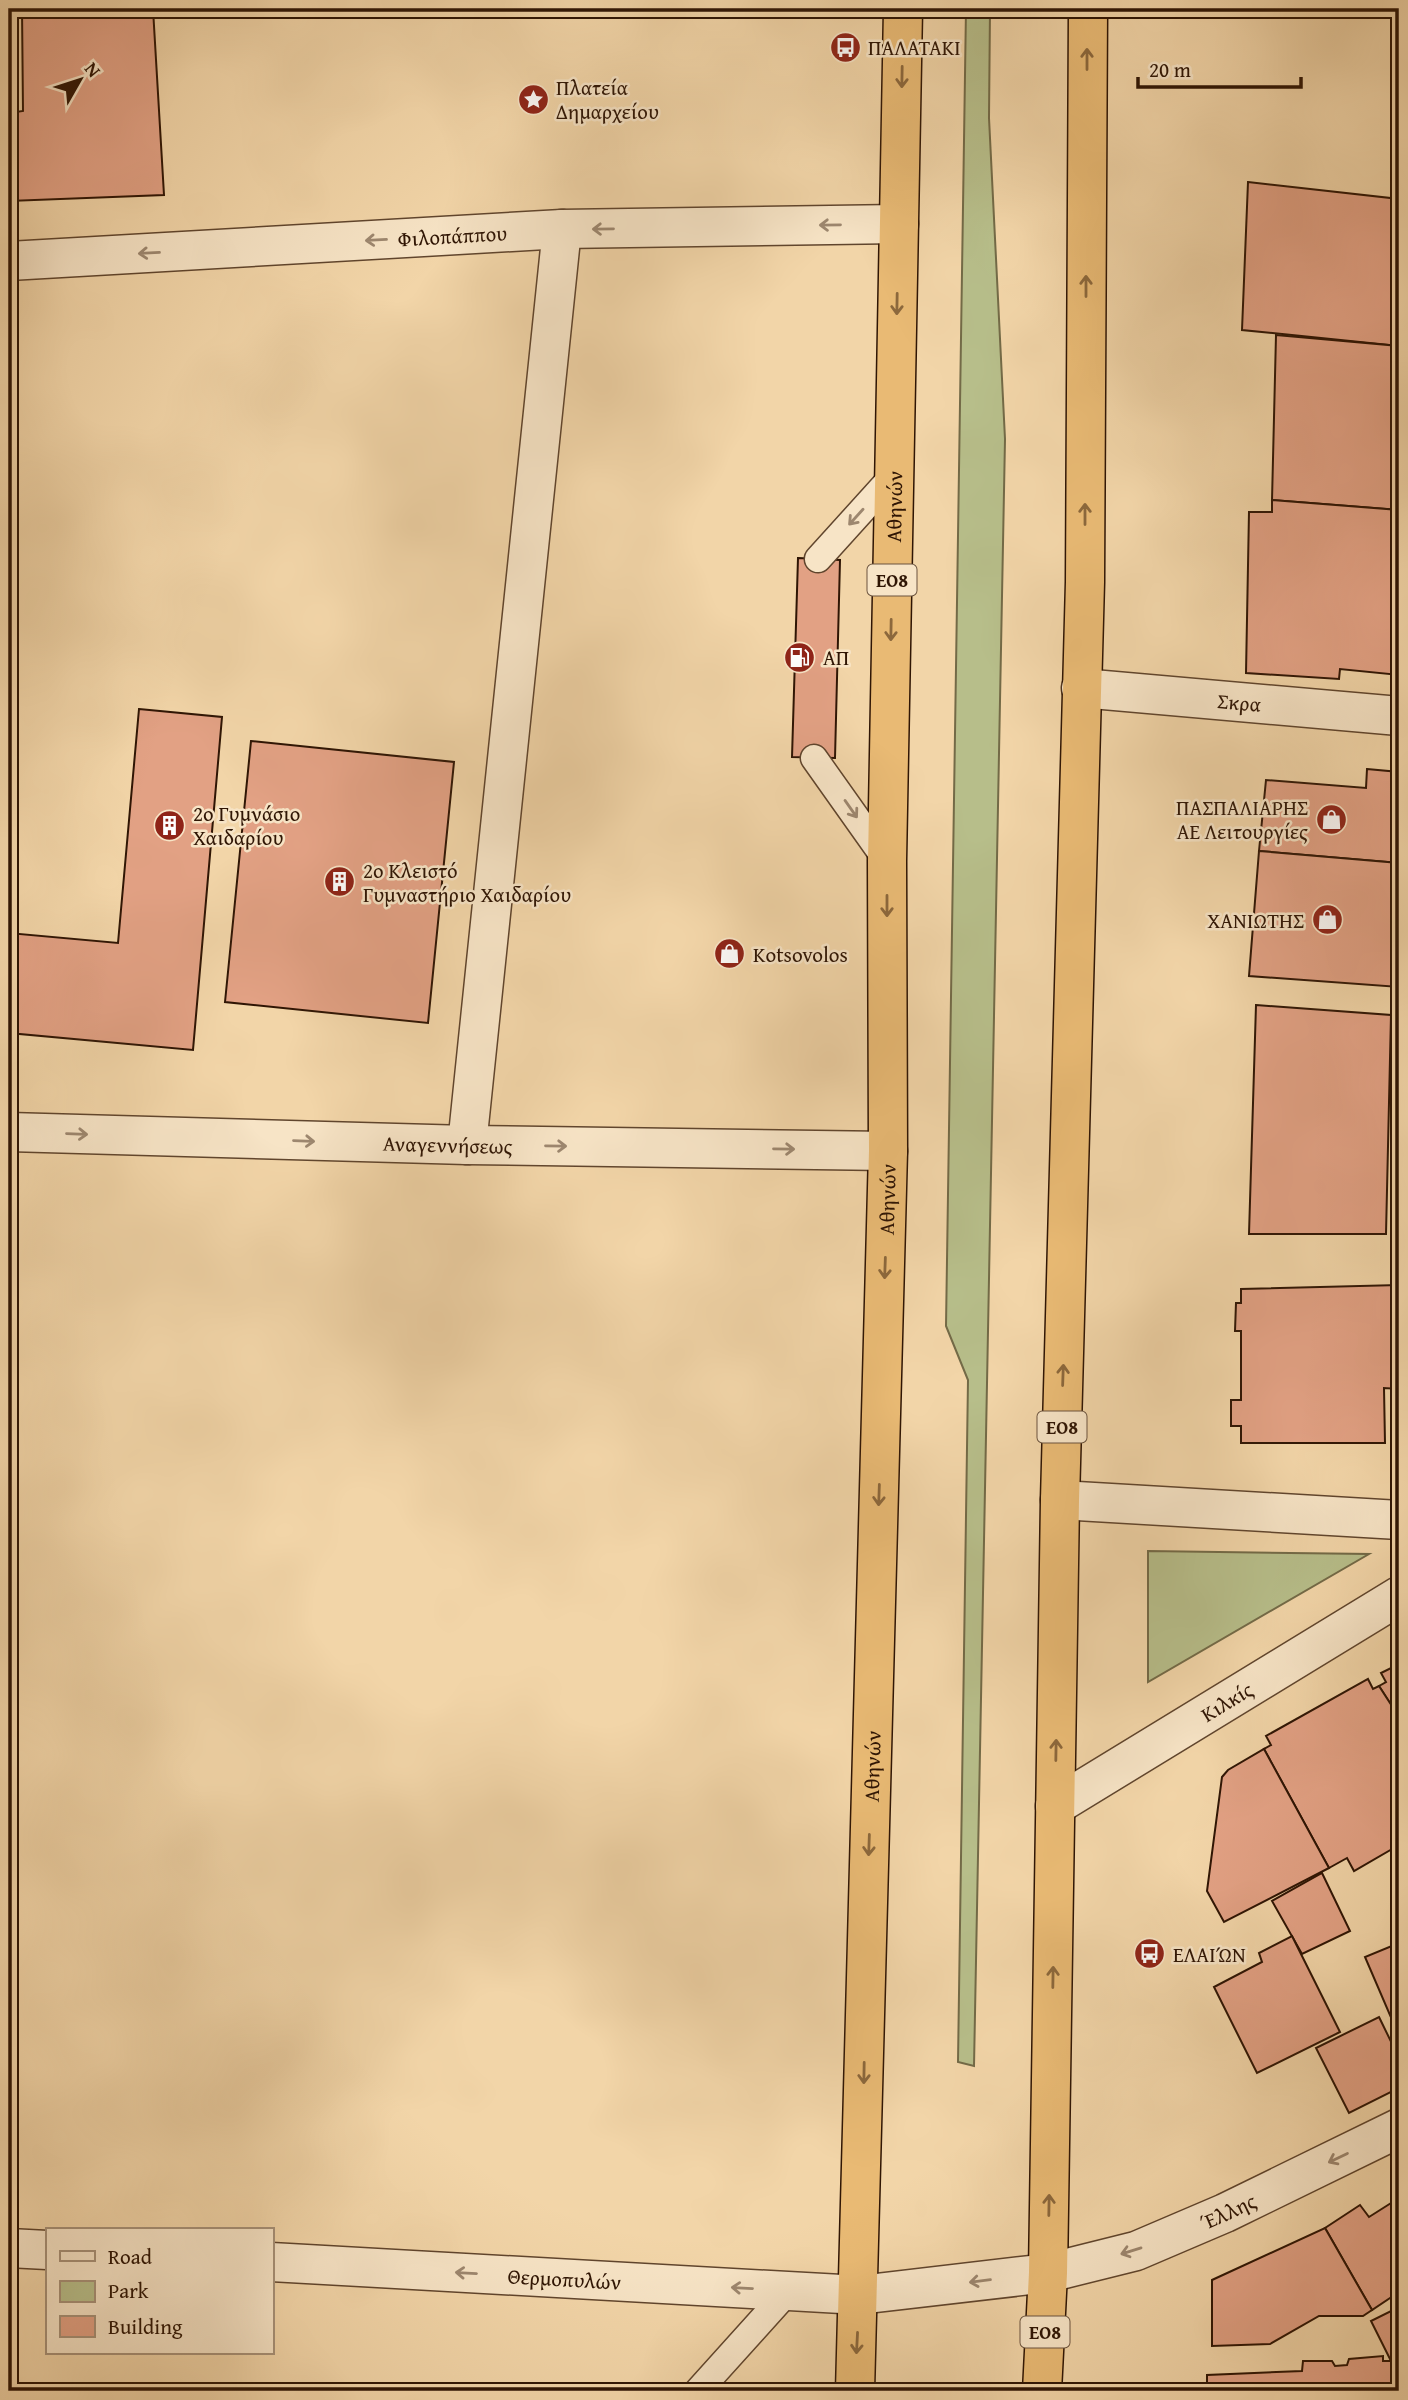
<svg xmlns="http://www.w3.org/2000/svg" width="1408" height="2400" font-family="'Gentium Book Plus',serif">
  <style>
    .green { fill: #b7be8a; stroke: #736a47; stroke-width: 2 }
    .building { fill: #e2a184; stroke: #2f1504; stroke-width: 2 }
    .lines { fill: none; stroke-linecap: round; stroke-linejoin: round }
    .lane-casing { stroke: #60452d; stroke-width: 29 }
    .street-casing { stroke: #60452d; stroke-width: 41 }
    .highway-casing { stroke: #2f1504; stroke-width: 41 }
    .lane { stroke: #f7e4c6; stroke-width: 26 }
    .street { stroke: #f7e4c6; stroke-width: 38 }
    .highway { stroke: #e9ba74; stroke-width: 38 }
    .oneway { stroke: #8c683c }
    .oneway2 { stroke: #9d876f }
    .labels { text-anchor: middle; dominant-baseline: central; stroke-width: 5; stroke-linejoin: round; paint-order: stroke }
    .shield { fill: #f7e4c6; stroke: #6b533e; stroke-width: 2 }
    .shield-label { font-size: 19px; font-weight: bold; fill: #2f1504 }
    .poi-label { font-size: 21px; fill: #2f1504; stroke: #f7e4c6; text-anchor: start }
    .street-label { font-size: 21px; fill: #2f1504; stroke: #f7e4c6 }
  </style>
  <rect width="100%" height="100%" fill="#f2d5a8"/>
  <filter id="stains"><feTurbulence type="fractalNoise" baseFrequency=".00286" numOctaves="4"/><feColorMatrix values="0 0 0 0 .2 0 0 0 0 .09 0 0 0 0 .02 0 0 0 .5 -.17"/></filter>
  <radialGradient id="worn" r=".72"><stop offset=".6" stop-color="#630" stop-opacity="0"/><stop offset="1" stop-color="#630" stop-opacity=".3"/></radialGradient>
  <g class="green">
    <polygon points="966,9 990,9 989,118 1005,439 974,2066 958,2062 968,1380 946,1326"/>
    <polygon points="1148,1551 1369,1554 1148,1682"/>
  </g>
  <g class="building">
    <polygon points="22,9 153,9 164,195 9,201 9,113 23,111"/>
    <polygon points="1248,182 1399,199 1399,346 1242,330"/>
    <polygon points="1276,335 1399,346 1399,510 1272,500"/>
    <polygon points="1272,500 1399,510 1399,675 1340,669 1339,679 1246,673 1249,512 1272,512"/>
    <polygon points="798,558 840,560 835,758 792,757"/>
    <polygon points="139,709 222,717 193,1050 9,1033 9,933 118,943"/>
    <polygon points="251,741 454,762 428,1023 225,1002"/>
    <polygon points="1367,769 1399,772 1399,863 1259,851 1266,780 1366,788"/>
    <polygon points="1259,851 1399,863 1399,987 1249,976"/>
    <polygon points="1256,1005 1391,1015 1386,1234 1249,1234"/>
    <polygon points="1399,1285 1399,1389 1384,1388 1385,1443 1241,1443 1241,1426 1231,1426 1231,1400 1241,1400 1241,1331 1235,1331 1236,1303 1241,1303 1241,1289"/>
    <polygon points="1399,1664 1399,1717 1379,1686 1386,1682 1381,1673"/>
    <polygon points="1368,1679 1373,1689 1379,1686 1399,1717 1399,1845 1354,1871 1347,1858 1329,1868 1264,1749 1271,1745 1266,1736"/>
    <polygon points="1264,1749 1329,1868 1224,1922 1207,1891 1222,1777 1228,1770"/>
    <polygon points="1322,1873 1350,1931 1302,1954 1272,1901"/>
    <polygon points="1292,1936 1340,2032 1257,2073 1214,1987 1262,1962 1259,1953"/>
    <polygon points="1399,1943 1399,2036 1365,1957"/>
    <polygon points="1379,2017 1399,2058 1399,2088 1349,2113 1316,2048"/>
    <polygon points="1399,2198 1399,2292 1372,2310 1325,2228 1360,2205 1369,2217"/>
    <polygon points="1325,2228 1372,2310 1363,2316 1319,2316 1270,2344 1212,2346 1212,2280"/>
    <polygon points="1399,2307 1399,2377 1371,2321"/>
    <polygon points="1383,2356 1383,2361 1391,2361 1399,2377 1399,2391 1207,2391 1207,2375 1302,2371 1303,2361 1332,2361 1335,2366 1347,2365 1349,2359"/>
  </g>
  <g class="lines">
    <defs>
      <g id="lane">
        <polyline points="818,559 894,475"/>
        <polyline points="814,758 887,861"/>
        <polyline points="698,2391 789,2290"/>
      </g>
      <g id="street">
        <path id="s1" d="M9 261 562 229 899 224"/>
        <path id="s2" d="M1081 688 1399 716"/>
        <path id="s3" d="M9 1132 467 1145 888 1151"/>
        <polyline points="467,1145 562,229"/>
        <polyline points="1060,1500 1399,1520"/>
        <path id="s4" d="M1055 1806 1399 1596"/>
        <polyline points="9,2248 47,2250"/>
        <path id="s5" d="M271 2262 859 2295 1048 2273 1136 2251 1225 2213 1399 2128"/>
      </g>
      <g id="highway">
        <path id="s6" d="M855 2391 888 1151 887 861 903 9"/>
        <polyline points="1042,2391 1048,2273 1060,1500 1085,582 1088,9"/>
      </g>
    </defs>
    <use href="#lane" class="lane-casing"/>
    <use href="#street" class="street-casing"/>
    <use href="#highway" class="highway-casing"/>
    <use href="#lane" class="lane"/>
    <use href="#street" class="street"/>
    <use href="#highway" class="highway"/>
  </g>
  <defs><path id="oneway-shaft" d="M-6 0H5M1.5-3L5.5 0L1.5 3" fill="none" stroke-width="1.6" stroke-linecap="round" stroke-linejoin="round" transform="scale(1.75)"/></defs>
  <g class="oneway">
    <use href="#oneway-shaft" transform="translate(1087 59) rotate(-90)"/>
    <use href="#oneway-shaft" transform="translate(902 77) rotate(91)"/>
    <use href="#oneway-shaft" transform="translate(1086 286) rotate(-90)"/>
    <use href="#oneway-shaft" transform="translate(897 304) rotate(91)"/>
    <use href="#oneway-shaft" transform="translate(1085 514) rotate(-90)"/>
    <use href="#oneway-shaft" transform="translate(891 630) rotate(91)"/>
    <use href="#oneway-shaft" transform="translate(887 906) rotate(90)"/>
    <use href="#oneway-shaft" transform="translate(885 1268) rotate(92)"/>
    <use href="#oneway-shaft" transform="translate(1063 1375) rotate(-88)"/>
    <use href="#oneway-shaft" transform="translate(879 1495) rotate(92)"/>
    <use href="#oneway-shaft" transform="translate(1056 1750) rotate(-89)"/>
    <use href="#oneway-shaft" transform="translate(869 1845) rotate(92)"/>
    <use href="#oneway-shaft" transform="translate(1053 1977) rotate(-89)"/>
    <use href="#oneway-shaft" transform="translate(864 2073) rotate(91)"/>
    <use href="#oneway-shaft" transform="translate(1049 2205) rotate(-89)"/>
    <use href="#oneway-shaft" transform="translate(857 2343) rotate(93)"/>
  </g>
  <g class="oneway2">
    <use href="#oneway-shaft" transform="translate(830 225) rotate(179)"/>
    <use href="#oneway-shaft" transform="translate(603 229) rotate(179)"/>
    <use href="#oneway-shaft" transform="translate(376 240) rotate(177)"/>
    <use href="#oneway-shaft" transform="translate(149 253) rotate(177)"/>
    <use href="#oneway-shaft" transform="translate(856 517) rotate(132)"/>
    <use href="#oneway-shaft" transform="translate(851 809) rotate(55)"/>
    <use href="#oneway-shaft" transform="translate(77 1134) rotate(2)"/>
    <use href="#oneway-shaft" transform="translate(304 1141) rotate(2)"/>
    <use href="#oneway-shaft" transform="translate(556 1146) rotate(1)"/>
    <use href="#oneway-shaft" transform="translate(784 1149) rotate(1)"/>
    <use href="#oneway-shaft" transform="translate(1338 2158) rotate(154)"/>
    <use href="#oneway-shaft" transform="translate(1131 2251) rotate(163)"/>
    <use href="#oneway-shaft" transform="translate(466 2273) rotate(-177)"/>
    <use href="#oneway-shaft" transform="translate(980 2281) rotate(173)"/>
    <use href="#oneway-shaft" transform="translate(742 2288) rotate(-177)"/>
  </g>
  <defs>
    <symbol id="bus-disc" viewBox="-11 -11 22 22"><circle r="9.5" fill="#8f2418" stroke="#f7e4c6"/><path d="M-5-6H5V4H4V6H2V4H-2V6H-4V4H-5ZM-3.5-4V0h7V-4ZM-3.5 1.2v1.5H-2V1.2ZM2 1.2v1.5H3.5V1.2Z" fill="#fff"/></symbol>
    <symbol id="sight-disc" viewBox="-11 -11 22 22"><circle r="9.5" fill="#8f2418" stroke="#f7e4c6"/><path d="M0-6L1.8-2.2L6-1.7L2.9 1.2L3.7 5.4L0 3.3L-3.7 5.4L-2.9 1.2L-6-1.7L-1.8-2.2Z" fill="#fff"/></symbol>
    <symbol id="fuel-disc" viewBox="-11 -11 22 22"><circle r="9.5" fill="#8f2418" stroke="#f7e4c6"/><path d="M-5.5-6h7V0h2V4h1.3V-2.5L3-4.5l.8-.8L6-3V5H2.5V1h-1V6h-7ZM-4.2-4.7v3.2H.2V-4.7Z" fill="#fff"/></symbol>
    <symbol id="shop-disc" viewBox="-11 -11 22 22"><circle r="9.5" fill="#8f2418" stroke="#f7e4c6"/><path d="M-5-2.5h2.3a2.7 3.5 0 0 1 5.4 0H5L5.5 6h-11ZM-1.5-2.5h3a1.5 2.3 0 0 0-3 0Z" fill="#fff"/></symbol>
    <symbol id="building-disc" viewBox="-11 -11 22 22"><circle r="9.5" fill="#8f2418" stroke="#f7e4c6"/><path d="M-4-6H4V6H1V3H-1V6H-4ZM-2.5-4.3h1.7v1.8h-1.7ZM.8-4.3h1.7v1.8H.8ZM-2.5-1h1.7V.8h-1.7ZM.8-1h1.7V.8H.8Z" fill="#fff"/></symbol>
  </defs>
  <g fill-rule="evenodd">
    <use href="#bus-disc" x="828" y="30" width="35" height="35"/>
    <use href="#sight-disc" x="516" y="82" width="35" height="35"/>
    <use href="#fuel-disc" x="782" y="640" width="35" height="35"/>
    <use href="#shop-disc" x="1314" y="802" width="35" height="35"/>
    <use href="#building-disc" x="152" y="808" width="35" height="35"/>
    <use href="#building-disc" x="322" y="864" width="35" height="35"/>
    <use href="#shop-disc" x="1310" y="902" width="35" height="35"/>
    <use href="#shop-disc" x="712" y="936" width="35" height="35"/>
    <use href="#bus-disc" x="1132" y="1936" width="35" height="35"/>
  </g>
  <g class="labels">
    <g class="shield">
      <rect x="867.5" y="564.5" width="49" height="31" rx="5"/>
      <rect x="1037.5" y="1411.5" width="49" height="31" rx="5"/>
      <rect x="1020.5" y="2316.5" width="49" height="31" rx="5"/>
    </g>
    <g class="shield-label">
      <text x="892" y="580">ΕΟ8</text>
      <text x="1062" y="1427">ΕΟ8</text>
      <text x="1045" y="2332">ΕΟ8</text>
    </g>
    <g class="poi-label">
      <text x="868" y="47">ΠΑΛΑΤΑΚΙ</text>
      <text x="556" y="87">Πλατεία<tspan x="556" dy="24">Δημαρχείου</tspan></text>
      <text x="823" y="657">ΑΠ</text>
      <text x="1308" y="807" text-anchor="end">ΠΑΣΠΑΛΙΑΡΗΣ<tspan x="1308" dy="24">ΑΕ Λειτουργίες</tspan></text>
      <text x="193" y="813">2ο Γυμνάσιο<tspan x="193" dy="24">Χαιδαρίου</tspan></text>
      <text x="363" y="870">2ο Κλειστό<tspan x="363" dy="24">Γυμναστήριο Χαιδαρίου</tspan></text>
      <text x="1304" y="920" text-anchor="end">ΧΑΝΙΩΤΗΣ</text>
      <text x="753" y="954">Kotsovolos</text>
      <text x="1173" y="1954">ΕΛΑΙΏΝ</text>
    </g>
    <g class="street-label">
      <text stroke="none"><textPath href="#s1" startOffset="444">Φιλοπάππου</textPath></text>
      <text stroke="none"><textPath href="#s6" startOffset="1885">Αθηνών</textPath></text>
      <text stroke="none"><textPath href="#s2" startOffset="159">Σκρα</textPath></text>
      <text stroke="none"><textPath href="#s3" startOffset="439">Αναγεννήσεως</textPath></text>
      <text stroke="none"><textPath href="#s6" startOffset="1192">Αθηνών</textPath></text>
      <text stroke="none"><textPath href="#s4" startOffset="201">Κιλκίς</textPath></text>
      <text stroke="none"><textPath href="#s6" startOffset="625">Αθηνών</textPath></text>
      <text stroke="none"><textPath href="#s5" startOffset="970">Έλλης</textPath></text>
      <text stroke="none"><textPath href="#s5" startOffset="294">Θερμοπυλών</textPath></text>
    </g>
  </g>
  <rect width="1408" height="2400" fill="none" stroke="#f2d5a8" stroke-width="35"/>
  <rect x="10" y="10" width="1387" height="2379" fill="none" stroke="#2f1504" stroke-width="3.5"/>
  <rect x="18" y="18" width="1373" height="2365" fill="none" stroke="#2f1504" stroke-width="2"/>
  <rect x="46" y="2228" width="228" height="126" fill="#f7e4c6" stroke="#a79178" stroke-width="2"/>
  <rect x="60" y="2251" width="35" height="10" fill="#f7e4c6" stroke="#a79178" stroke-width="2"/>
  <text x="108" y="2264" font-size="21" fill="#2f1504">Road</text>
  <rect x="60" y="2281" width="35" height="21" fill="#b7be8a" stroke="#a79178" stroke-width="2"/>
  <text x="108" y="2298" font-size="21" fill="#2f1504">Park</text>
  <rect x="60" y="2316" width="35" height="21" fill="#e2a184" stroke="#a79178" stroke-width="2"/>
  <text x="108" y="2334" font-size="21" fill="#2f1504">Building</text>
  <g transform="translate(80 80) rotate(51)" stroke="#f7e4c6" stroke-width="5" paint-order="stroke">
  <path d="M0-5L12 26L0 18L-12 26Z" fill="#2f1504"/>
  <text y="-10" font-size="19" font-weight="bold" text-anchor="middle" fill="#2f1504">N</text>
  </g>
  <path d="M1138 77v10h163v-10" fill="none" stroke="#2f1504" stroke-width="3.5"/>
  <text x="1149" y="77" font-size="21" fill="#2f1504" stroke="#f7e4c6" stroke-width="5" paint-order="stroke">20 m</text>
  <rect width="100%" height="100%" filter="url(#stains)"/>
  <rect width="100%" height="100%" fill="url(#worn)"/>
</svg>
